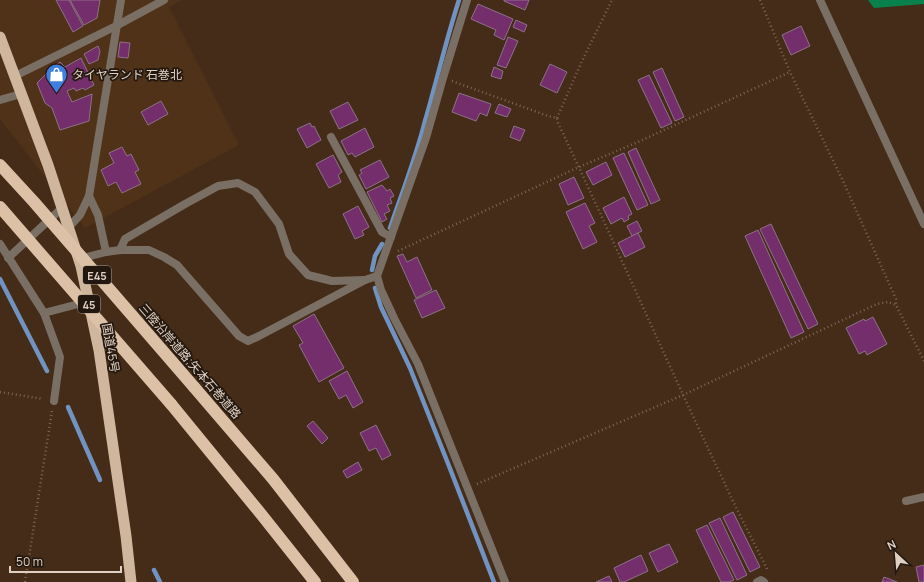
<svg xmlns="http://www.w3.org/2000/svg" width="924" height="582" font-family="Manrope,'Noto Sans JP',sans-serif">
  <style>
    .built { fill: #503218 }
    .forest { fill: #09814c }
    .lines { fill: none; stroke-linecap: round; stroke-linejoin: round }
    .stream { stroke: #7193c2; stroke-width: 4.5 }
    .building { fill: #752e6c; stroke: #8d7188 }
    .path { stroke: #7c6655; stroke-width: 2.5; stroke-dasharray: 1 3; stroke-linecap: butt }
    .service { stroke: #7a6f64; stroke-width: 8 }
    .minor { stroke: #7a6f64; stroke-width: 8 }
    .tertiary { stroke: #7a6f64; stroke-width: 8 }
    .trunk { stroke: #cfb69c; stroke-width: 11 }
    .motorway { stroke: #ddc1a6; stroke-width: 12 }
    .motorway-bridge { stroke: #ddc1a6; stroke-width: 12 }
    .labels { text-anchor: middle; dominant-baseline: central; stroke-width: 3.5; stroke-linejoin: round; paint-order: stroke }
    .shield { fill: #23180f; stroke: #a7998d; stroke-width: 1 }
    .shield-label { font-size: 11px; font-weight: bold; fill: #e0d0c3 }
    .poi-label { font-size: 12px; fill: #e0d0c3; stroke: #23180f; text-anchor: start }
    .street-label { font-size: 12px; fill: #e0d0c3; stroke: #23180f }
  </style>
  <rect width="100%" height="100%" fill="#452c18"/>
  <polygon class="built" points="0,0 182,0 169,7 239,145 85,228 0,119"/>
  <polygon class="forest" points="868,0 924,0 924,4 874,8"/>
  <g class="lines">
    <g class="stream">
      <path d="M390 228C402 193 416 157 425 121 437 80 446 40 459 0"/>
      <polyline points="372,270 375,256 382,244"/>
      <polyline points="0,279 47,371"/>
      <polyline points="375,288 381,307 410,368 449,466 494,582"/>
      <polyline points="68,407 100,480"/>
      <polyline points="154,570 160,582"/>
    </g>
  </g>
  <g class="building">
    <polygon points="56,0 69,0 83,26 73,32"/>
    <polygon points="70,0 100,0 97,18 84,25"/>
    <polygon points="504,0 529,0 525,10 504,1"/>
    <polygon points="478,4 513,19 504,40 494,35 496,30 471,19"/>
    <polygon points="516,20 527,25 524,32 513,27"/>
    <polygon points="801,26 810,46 791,55 782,35"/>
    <polygon points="508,37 518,41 506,68 497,65"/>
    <polygon points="120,42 130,43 128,58 118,57"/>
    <polygon points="98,46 100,51 98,60 89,64 84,54"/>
    <polygon points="81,58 94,85 85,90 83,88 76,91 74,88 67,91 72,102 92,94 89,121 60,130 52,108 45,103 37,83 49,71 60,62 65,67"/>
    <polygon points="550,64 567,72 557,93 540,85"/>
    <polygon points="494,67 503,71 501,79 491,76"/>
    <polygon points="662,68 684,117 675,121 653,72"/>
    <polygon points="649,75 672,123 661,128 638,80"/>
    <polygon points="459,93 491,104 487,116 480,113 476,121 452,112"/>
    <polygon points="161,101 168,114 148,125 141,112"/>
    <polygon points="348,102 358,120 339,129 330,111"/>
    <polygon points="499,104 511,109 507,117 495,113"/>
    <polygon points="310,123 312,127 314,126 321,140 307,148 297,129"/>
    <polygon points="514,126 525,130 520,141 510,137"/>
    <polygon points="365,128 374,147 355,157 352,153 348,155 341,141"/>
    <polygon points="122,147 127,156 131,154 139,170 135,172 141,184 122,193 116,182 108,186 101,170 114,163 109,153"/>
    <polygon points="636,148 660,200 651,204 628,152"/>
    <polygon points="624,153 648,205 637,210 613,158"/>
    <polygon points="333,155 342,172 338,175 341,182 329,188 316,164"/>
    <polygon points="380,160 389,177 366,189 359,175 362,173 360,170"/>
    <polygon points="606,162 612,175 593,185 586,172"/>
    <polygon points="574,177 584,198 568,205 559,184"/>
    <polygon points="382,185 387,191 390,189 394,196 390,198 392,203 387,205 390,211 384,214 387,219 382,222 367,192"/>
    <polygon points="624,197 632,214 628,216 629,219 624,222 622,218 611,224 603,208"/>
    <polygon points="585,203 595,223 589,226 597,242 583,249 566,212"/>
    <polygon points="358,206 369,227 362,231 364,235 355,239 343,214"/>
    <polygon points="637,221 642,231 632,236 627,226"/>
    <polygon points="771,224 818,324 808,329 760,229"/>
    <polygon points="758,230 804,332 791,338 745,236"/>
    <polygon points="638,233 645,247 625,257 618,243"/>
    <polygon points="403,254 407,262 417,257 432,290 416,298 397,256"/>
    <polygon points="436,290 445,308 422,318 414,300"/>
    <polygon points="314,314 344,368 319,382 299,345 303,343 293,326"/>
    <polygon points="873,317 887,344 867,355 865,351 859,354 846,328 864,319 865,321"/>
    <polygon points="347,371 363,402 353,408 346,395 339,399 329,381"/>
    <polygon points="313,421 328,438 322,444 307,426"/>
    <polygon points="376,425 391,455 382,460 376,448 369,451 360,433"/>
    <polygon points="358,462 362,470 347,478 343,471"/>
    <polygon points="733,512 760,567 750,572 723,517"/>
    <polygon points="720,518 747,575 737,580 709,523"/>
    <polygon points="707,525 734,580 729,582 721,582 696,530"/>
    <polygon points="669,544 678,562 658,572 649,553"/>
    <polygon points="641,555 648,571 624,582 620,582 614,568"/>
    <polygon points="924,565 924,582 919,582 916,567"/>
    <polygon points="609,576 612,582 596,582"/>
    <polygon points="884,577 897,582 882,582"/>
  </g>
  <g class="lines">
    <g class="path">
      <polyline points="760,0 790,72 843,181 896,299 896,305"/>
      <path d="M452 81 548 116 557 118 558 123C615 243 668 365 725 484 738 513 754 542 768 571"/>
      <polyline points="557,118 582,61 612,0"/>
      <polyline points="398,251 579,167 638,142 790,72"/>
      <polyline points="0,392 43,399"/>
      <polyline points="477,484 683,395 877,304 888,302 896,305 924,361"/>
      <polyline points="25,582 52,411"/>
    </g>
    <g class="service">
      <polyline points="331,137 382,232 391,237"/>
      <polyline points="120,250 125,239 185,204 218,186 238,183 255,192 279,224 289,254 308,275 332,281 365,280"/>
      <polyline points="906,501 924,497"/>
    </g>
    <g class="minor">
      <polyline points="467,0 443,78 426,138 377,276 381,290 394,318 418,364 505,582"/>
      <polyline points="15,76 116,26 164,0"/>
      <polyline points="0,100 21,94"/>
      <polyline points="89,196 98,215 106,252"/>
      <polyline points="68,228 80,215 89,196 121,0"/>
      <polyline points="0,244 44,313 60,357 54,401"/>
      <polyline points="8,258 62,208"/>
      <polyline points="79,259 106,252 120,250 149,250 164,257 177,265 239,336 248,341 259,336 365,280 377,276"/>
      <polyline points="44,313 86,302"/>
      <polyline points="757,582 761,580 764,582"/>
    </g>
    <polyline class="tertiary" points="820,0 924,224"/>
    <polyline class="trunk" points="0,37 48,165 81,266 99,350 126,536 131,582"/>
    <g class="motorway">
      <polyline points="194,387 273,479 353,582"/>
      <polyline points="171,404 261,514 315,582"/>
    </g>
    <g class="motorway-bridge">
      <polyline points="0,165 34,202 194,387"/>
      <polyline points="0,207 171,404"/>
    </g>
  </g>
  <defs>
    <symbol id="shop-pin" viewBox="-11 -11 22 30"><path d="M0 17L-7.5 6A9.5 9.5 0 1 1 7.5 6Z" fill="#3f7fe0" stroke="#23180f"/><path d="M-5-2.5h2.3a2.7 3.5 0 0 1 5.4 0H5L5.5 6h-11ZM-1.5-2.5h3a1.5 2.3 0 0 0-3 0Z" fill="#fff"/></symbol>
  </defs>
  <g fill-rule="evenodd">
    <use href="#shop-pin" x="44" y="62" width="25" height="34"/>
  </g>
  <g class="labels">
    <g class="shield">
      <rect x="83" y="266" width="28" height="18" rx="3"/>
      <rect x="78" y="295" width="22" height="18" rx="3"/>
    </g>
    <g class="shield-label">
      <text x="97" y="275">E45</text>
      <text x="89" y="304">45</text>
    </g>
    <g class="poi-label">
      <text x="72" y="74">タイヤランド 石巻北</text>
    </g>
    <g class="street-label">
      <text transform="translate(111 348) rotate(80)">国道45号</text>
      <text transform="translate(190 361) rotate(49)">三陸沿岸道路;矢本石巻道路</text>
    </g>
  </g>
  <g transform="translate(896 554) rotate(334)" stroke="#23180f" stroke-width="3" paint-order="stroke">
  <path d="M0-3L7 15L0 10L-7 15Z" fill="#e0d0c3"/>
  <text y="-6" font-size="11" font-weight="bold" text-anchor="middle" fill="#e0d0c3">N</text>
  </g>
  <path d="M10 566v6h111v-6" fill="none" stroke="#e0d0c3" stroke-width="2"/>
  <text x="16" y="566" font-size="12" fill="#e0d0c3" stroke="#23180f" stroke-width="3" paint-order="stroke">50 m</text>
</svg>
